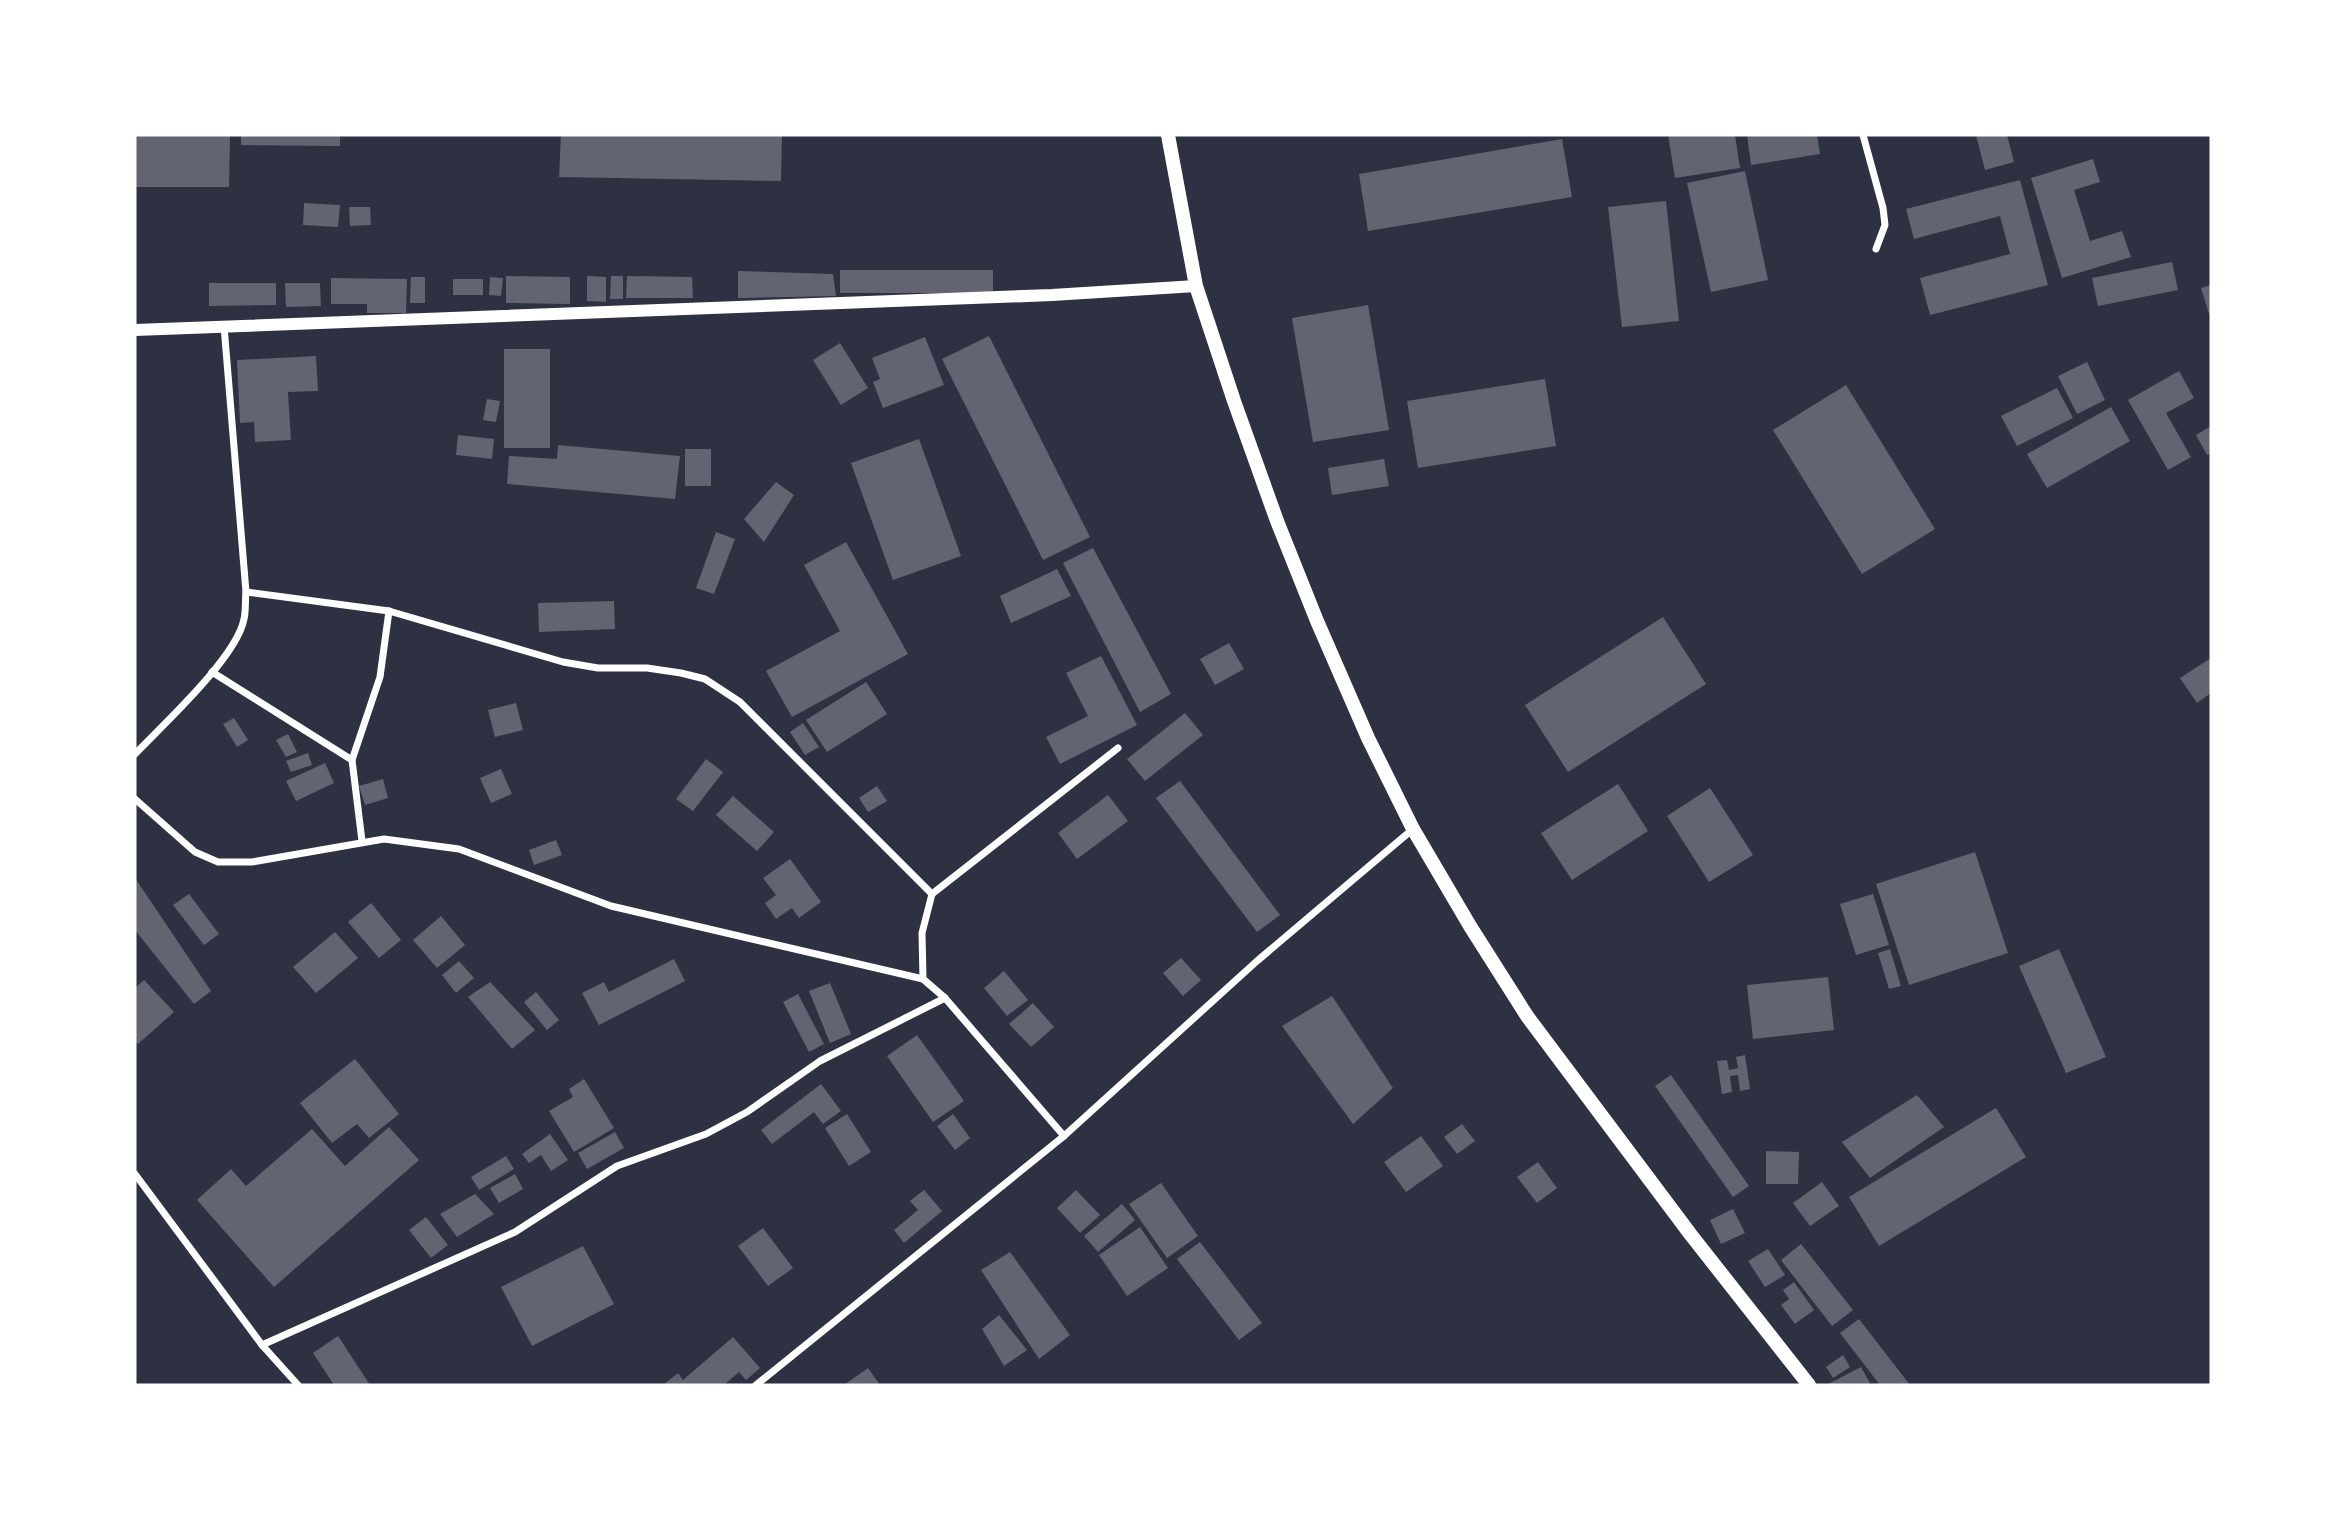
<svg xmlns="http://www.w3.org/2000/svg" width="2346" height="1520" font-family="'PT Serif',serif">
  <style>
    .building { fill: #626471 }
    .lines { fill: none; stroke-linecap: round; stroke-linejoin: round }
    .minor { stroke: #fff; stroke-width: 7 }
    .tertiary { stroke: #fff; stroke-width: 12 }
    .secondary { stroke: #fff; stroke-width: 14 }
  </style>
  <rect width="100%" height="100%" fill="#2d3142"/>
  <g class="building">
    <polygon points="135,135 230,135 229,187 135,187"/>
    <polygon points="241,135 340,135 340,146 241,145"/>
    <polygon points="561,135 782,135 781,181 559,177"/>
    <polygon points="1668,135 1735,135 1740,168 1675,178"/>
    <polygon points="1747,135 1817,135 1820,154 1751,165"/>
    <polygon points="1976,135 2007,135 2014,162 1985,170"/>
    <polygon points="1562,139 1572,197 1368,231 1359,174"/>
    <polygon points="2093,159 2100,182 2074,190 2090,241 2122,231 2131,257 2062,278 2031,178"/>
    <polygon points="1745,171 1768,280 1711,292 1687,183"/>
    <polygon points="2020,180 2048,285 1930,315 1920,278 2010,254 2000,216 1914,239 1906,209"/>
    <polygon points="1666,201 1679,321 1622,327 1608,207"/>
    <polygon points="304,203 340,205 338,227 303,225"/>
    <polygon points="349,207 370,207 371,225 350,226"/>
    <polygon points="2172,262 2178,290 2098,306 2092,278"/>
    <rect x="840" y="270" width="153" height="23"/>
    <polygon points="738,271 833,274 836,296 738,298"/>
    <polygon points="506,276 570,277 570,304 506,303"/>
    <polygon points="587,276 606,277 606,302 587,301"/>
    <polygon points="611,276 623,276 623,299 610,299"/>
    <polygon points="627,276 692,277 693,298 626,298"/>
    <polygon points="411,277 425,277 425,303 410,303"/>
    <polygon points="490,277 503,278 501,296 489,295"/>
    <polygon points="331,278 407,279 406,313 367,313 367,304 331,304"/>
    <rect x="453" y="279" width="30" height="16"/>
    <polygon points="209,283 276,283 276,305 209,306"/>
    <polygon points="285,283 320,283 321,306 286,307"/>
    <polygon points="2211,285 2211,313 2209,314 2201,288"/>
    <polygon points="1368,305 1389,430 1313,442 1292,318"/>
    <polygon points="989,336 1090,537 1043,560 942,359"/>
    <polygon points="925,337 944,385 883,408 873,382 880,379 872,358"/>
    <polygon points="840,343 868,388 841,405 813,360"/>
    <rect x="504" y="349" width="46" height="99"/>
    <polygon points="316,356 318,391 288,392 291,440 255,442 254,422 240,423 237,360"/>
    <polygon points="2087,362 2105,400 2077,414 2058,376"/>
    <polygon points="2179,371 2194,398 2166,413 2191,457 2168,470 2128,400"/>
    <polygon points="1545,379 1556,446 1418,468 1407,401"/>
    <polygon points="1846,385 1935,529 1862,574 1773,430"/>
    <polygon points="2057,388 2073,418 2017,446 2001,416"/>
    <polygon points="487,399 500,401 496,422 483,420"/>
    <polygon points="2111,407 2130,441 2047,488 2027,454"/>
    <polygon points="2211,426 2211,453 2207,455 2196,435"/>
    <polygon points="458,435 494,439 492,459 456,455"/>
    <polygon points="919,439 961,556 893,580 851,463"/>
    <polygon points="558,445 680,456 675,499 507,484 509,456 557,459"/>
    <rect x="685" y="449" width="26" height="37"/>
    <polygon points="1384,459 1389,486 1332,495 1328,468"/>
    <polygon points="776,482 794,495 764,542 744,519"/>
    <polygon points="716,532 735,539 714,594 696,588"/>
    <polygon points="846,542 908,654 792,717 766,671 840,631 804,565"/>
    <polygon points="1093,548 1171,694 1140,712 1063,563"/>
    <polygon points="1057,569 1071,596 1011,623 1000,596"/>
    <polygon points="614,601 615,629 539,632 538,603"/>
    <polygon points="1663,617 1706,684 1568,772 1525,705"/>
    <polygon points="1229,643 1244,669 1215,685 1200,659"/>
    <polygon points="1101,656 1137,725 1060,764 1046,737 1088,716 1066,673"/>
    <polygon points="2211,658 2211,693 2197,703 2180,678"/>
    <polygon points="866,682 887,714 827,752 806,720"/>
    <polygon points="516,703 523,730 495,737 488,710"/>
    <polygon points="1185,713 1203,735 1145,781 1127,759"/>
    <polygon points="234,718 248,740 237,747 223,724"/>
    <polygon points="803,723 819,747 805,755 790,732"/>
    <polygon points="288,734 297,752 286,757 276,740"/>
    <polygon points="308,753 312,765 291,772 286,761"/>
    <polygon points="706,759 723,772 693,811 676,799"/>
    <polygon points="325,763 334,783 296,801 286,781"/>
    <polygon points="501,769 512,794 491,803 480,778"/>
    <polygon points="383,779 388,798 365,805 359,786"/>
    <polygon points="1180,781 1280,915 1257,932 1156,798"/>
    <polygon points="1618,784 1648,831 1572,880 1541,833"/>
    <polygon points="877,786 887,801 868,812 859,798"/>
    <polygon points="1710,788 1753,855 1709,882 1667,816"/>
    <polygon points="1108,795 1128,821 1077,859 1058,833"/>
    <polygon points="733,796 774,832 757,851 716,815"/>
    <polygon points="556,840 562,855 534,865 529,850"/>
    <polygon points="1975,852 2008,953 1909,985 1876,884"/>
    <polygon points="790,859 821,902 799,918 792,908 776,919 765,903 776,895 763,878"/>
    <polygon points="135,878 211,991 194,1004 135,930"/>
    <polygon points="189,894 219,934 204,945 173,905"/>
    <polygon points="1873,894 1889,945 1856,955 1840,904"/>
    <polygon points="371,903 401,940 379,958 348,922"/>
    <polygon points="441,916 465,945 437,968 413,940"/>
    <polygon points="335,932 358,958 316,993 293,967"/>
    <polygon points="1890,949 1901,986 1889,989 1878,953"/>
    <polygon points="2059,949 2106,1057 2066,1073 2019,966"/>
    <polygon points="1181,958 1201,980 1183,996 1163,973"/>
    <polygon points="674,959 685,981 599,1025 582,993 604,982 609,992"/>
    <polygon points="459,961 474,978 456,993 442,975"/>
    <polygon points="1004,971 1028,1000 1007,1016 984,988"/>
    <polygon points="1828,977 1834,1030 1753,1039 1747,985"/>
    <polygon points="144,980 174,1012 138,1044 135,1041 135,988"/>
    <polygon points="490,982 535,1030 512,1049 468,997"/>
    <polygon points="830,983 851,1034 830,1043 809,991"/>
    <polygon points="536,992 559,1020 547,1030 524,1002"/>
    <polygon points="798,994 824,1044 809,1052 783,1002"/>
    <polygon points="1332,996 1393,1088 1353,1124 1282,1026"/>
    <polygon points="1033,1003 1054,1027 1031,1047 1009,1024"/>
    <polygon points="917,1035 964,1101 933,1122 887,1056"/>
    <polygon points="1745,1055 1750,1089 1740,1091 1738,1075 1730,1076 1732,1092 1722,1094 1717,1061 1727,1060 1729,1070 1738,1068 1736,1057"/>
    <polygon points="355,1059 399,1114 369,1138 357,1124 332,1143 300,1103"/>
    <polygon points="1671,1075 1749,1186 1733,1197 1655,1086"/>
    <polygon points="584,1079 614,1128 574,1152 549,1111 573,1097 569,1089"/>
    <polygon points="821,1084 841,1111 823,1124 814,1112 772,1144 761,1130"/>
    <polygon points="1917,1095 1944,1127 1870,1178 1842,1142"/>
    <polygon points="1996,1108 2026,1157 1879,1246 1849,1197"/>
    <polygon points="847,1114 871,1152 849,1166 825,1128"/>
    <polygon points="953,1114 970,1138 955,1150 937,1126"/>
    <polygon points="1462,1124 1475,1141 1457,1154 1444,1137"/>
    <polygon points="389,1127 419,1160 274,1287 197,1200 231,1169 246,1186 312,1129 345,1166"/>
    <polygon points="615,1132 624,1148 587,1169 578,1153"/>
    <polygon points="550,1134 568,1160 551,1171 541,1155 529,1163 522,1154"/>
    <polygon points="1421,1136 1443,1166 1406,1192 1384,1162"/>
    <polygon points="1766,1151 1799,1152 1798,1184 1766,1184"/>
    <polygon points="506,1156 514,1169 479,1190 471,1177"/>
    <polygon points="1538,1162 1557,1188 1537,1203 1517,1177"/>
    <polygon points="515,1174 523,1189 499,1203 490,1188"/>
    <polygon points="1822,1182 1839,1206 1810,1226 1793,1203"/>
    <polygon points="1161,1183 1198,1236 1167,1258 1129,1204"/>
    <polygon points="924,1190 942,1211 904,1243 894,1230 918,1210 910,1201"/>
    <polygon points="1076,1190 1100,1215 1080,1233 1057,1208"/>
    <polygon points="475,1194 494,1214 457,1237 440,1214"/>
    <polygon points="1122,1204 1135,1220 1098,1252 1084,1236"/>
    <polygon points="1733,1209 1745,1233 1721,1244 1710,1220"/>
    <polygon points="426,1217 448,1245 431,1258 409,1230"/>
    <polygon points="1140,1227 1168,1268 1127,1296 1099,1255"/>
    <polygon points="763,1228 793,1268 768,1286 738,1246"/>
    <polygon points="1200,1242 1262,1323 1239,1340 1177,1259"/>
    <polygon points="1801,1244 1853,1310 1832,1326 1781,1260"/>
    <polygon points="583,1246 614,1304 532,1346 501,1287"/>
    <polygon points="1768,1249 1785,1275 1765,1287 1748,1261"/>
    <polygon points="1010,1252 1070,1335 1039,1359 981,1270"/>
    <polygon points="1794,1282 1814,1310 1795,1324 1781,1305 1789,1299 1783,1290"/>
    <polygon points="999,1315 1027,1350 1004,1366 982,1329"/>
    <polygon points="1859,1319 1910,1385 1880,1385 1840,1333"/>
    <polygon points="338,1336 370,1385 334,1385 313,1353"/>
    <polygon points="733,1337 760,1368 746,1380 739,1372 724,1385 663,1385 678,1373 683,1380"/>
    <polygon points="1843,1355 1850,1367 1833,1378 1826,1367"/>
    <polygon points="1861,1367 1871,1385 1826,1385 1834,1381"/>
    <polygon points="868,1368 880,1385 844,1385"/>
  </g>
  <g class="lines">
    <g class="minor">
      <polyline points="1863,135 1883,208 1885,225 1876,249"/>
      <polyline points="246,592 389,611 563,662 598,668 647,668 681,673 705,679 740,702 932,894"/>
      <polyline points="212,672 352,760"/>
      <path d="M135 754C163 725 237 657 244 619 246 611 245 601 246 592L224 326"/>
      <polyline points="135,799 195,852 218,862 252,862 384,839 459,849 611,906 923,979"/>
      <polyline points="362,841 352,760 380,677 389,611"/>
      <polyline points="1064,1136 945,998 923,979 922,933 932,894 1118,748"/>
      <polyline points="135,1174 262,1345 298,1385"/>
      <polyline points="262,1345 515,1232 617,1166 706,1134 747,1112 820,1061 945,998"/>
      <polyline points="756,1385 1064,1136 1257,961 1413,829"/>
    </g>
    <polyline class="tertiary" points="135,330 1052,295 1196,286"/>
    <polyline class="secondary" points="1168,135 1196,286 1234,401 1277,521 1317,621 1368,738 1413,829 1470,926 1527,1016 1691,1235 1809,1385"/>
  </g>
  <rect width="2346" height="1520" fill="none" stroke="#ffffff" stroke-width="273"/>
</svg>
